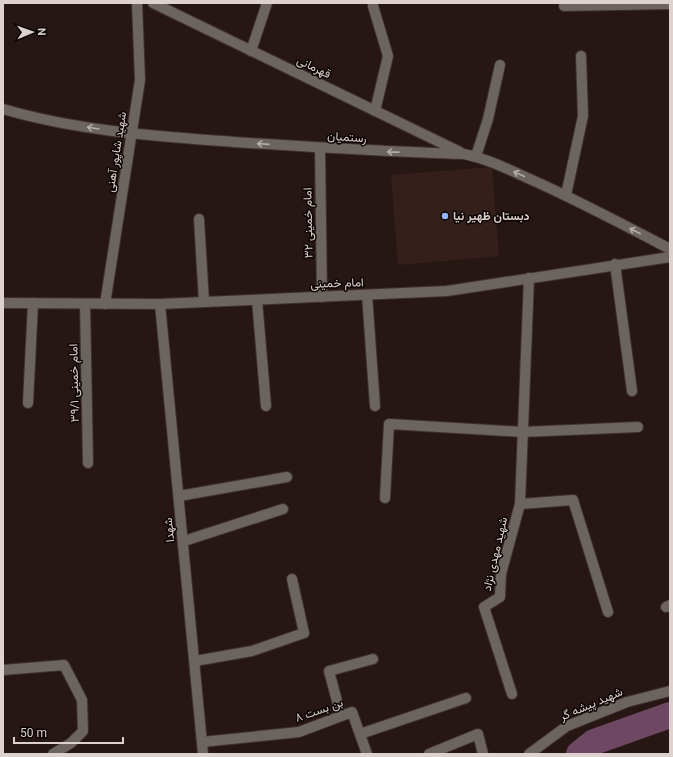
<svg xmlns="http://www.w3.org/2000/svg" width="673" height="757" font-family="Roboto,Vazirmatn,sans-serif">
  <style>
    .built { fill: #341f1b }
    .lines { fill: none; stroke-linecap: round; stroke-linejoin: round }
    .river { stroke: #6e4862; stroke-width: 26 }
    .minor-casing { stroke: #41312e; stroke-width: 12 }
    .minor { stroke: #6b645f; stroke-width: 10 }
    .oneway { stroke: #b6aca8 }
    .poi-dot { fill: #8fb8fd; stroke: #0b0504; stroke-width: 1.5 }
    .labels { text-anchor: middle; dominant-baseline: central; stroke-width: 3; stroke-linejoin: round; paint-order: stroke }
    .street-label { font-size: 12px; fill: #ded2d0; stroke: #0b0504 }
    .poi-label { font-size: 12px; font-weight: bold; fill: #ded2d0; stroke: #0b0504; text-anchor: start }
  </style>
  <rect width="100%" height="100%" fill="#271714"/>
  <polygon class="built" points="492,167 499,256 398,265 391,175"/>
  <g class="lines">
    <polyline class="river" points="579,754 594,742 670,715"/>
    <defs>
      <g id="minor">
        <polyline points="153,3 460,152"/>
        <polyline points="373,3 373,6 388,56 375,111"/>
        <polyline points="564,6 670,4"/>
        <polyline points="251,51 267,3"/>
        <path d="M3 109C78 131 156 136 234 142 310 147 387 152 464 154 488 159 510 170 532 180 579 201 624 225 670 249"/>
        <polyline points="320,148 322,297"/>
        <polyline points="476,156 488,119 500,65"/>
        <polyline points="566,195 583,116 581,56"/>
        <polyline points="199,219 204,302"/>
        <polyline points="615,264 632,391"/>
        <polyline points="367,295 375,406"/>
        <polyline points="257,300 266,406"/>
        <polyline points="3,303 160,304 447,291 670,257"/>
        <polyline points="85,304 88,463"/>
        <polyline points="105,304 140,80 137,3"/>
        <polyline points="160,304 203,754"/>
        <polyline points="28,403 33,303"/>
        <polyline points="179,496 287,477"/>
        <polyline points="385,498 389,424 523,432 638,427"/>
        <polyline points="520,504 573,500 608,612"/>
        <polyline points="184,541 283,509"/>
        <polyline points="666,607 670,605"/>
        <polyline points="195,661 252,651 304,633 292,579"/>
        <polyline points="3,670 64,665 82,700 83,731 71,743 53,754"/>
        <polyline points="512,694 484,607 500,597 501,574 520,504 529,278"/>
        <polyline points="341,716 329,671 373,659"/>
        <polyline points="360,734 466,698"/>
        <polyline points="202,742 299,732 352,712 367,754"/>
        <polyline points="429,754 478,734 483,754"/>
        <polyline points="529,754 567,726 627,702 670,691"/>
      </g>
    </defs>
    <use href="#minor" class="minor-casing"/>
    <use href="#minor" class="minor"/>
  </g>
  <defs><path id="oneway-shaft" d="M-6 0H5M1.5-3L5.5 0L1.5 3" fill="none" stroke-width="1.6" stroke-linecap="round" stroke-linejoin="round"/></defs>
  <g class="oneway">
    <use href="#oneway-shaft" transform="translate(93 128) rotate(-171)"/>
    <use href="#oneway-shaft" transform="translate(263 144) rotate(-176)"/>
    <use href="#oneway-shaft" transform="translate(393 152) rotate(-179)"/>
    <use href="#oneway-shaft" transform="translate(519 174) rotate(-156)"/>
    <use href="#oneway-shaft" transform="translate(635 231) rotate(-153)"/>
  </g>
  <circle class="poi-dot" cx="445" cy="216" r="4"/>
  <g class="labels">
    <g class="street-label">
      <text transform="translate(314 67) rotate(26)">قهرمانی</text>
      <text transform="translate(347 137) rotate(4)">رستمیان</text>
      <text transform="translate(116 152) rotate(-81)">شهید شاپور آهنی</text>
      <text transform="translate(308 223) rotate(-91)">امام خمینی ۳۲</text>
      <text transform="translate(337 283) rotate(-2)">امام خمینی</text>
      <text transform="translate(74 383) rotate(-91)">امام خمینی ۳۹/۱</text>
      <text transform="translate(169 530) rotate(-96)">شهدا</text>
      <text transform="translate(495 554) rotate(-77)">شهید مهدی نژاد</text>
      <text transform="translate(591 704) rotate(-23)">شهید پیشه گر</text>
      <text transform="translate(319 710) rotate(-19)">بن بست ۸</text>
    </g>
    <g class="poi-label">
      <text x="453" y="216">دبستان ظهیر نیا</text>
    </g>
  </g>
  <rect width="673" height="757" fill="none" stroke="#ded2d0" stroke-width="8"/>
  <g transform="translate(32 32) rotate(88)" stroke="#0b0504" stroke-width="3" paint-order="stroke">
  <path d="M0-3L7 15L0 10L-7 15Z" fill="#ded2d0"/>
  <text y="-6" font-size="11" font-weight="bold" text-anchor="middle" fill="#ded2d0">N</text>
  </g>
  <path d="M14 737v6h109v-6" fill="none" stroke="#ded2d0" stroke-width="2"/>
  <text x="20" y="737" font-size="12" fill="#ded2d0" stroke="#0b0504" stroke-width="3" paint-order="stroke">50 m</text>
</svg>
